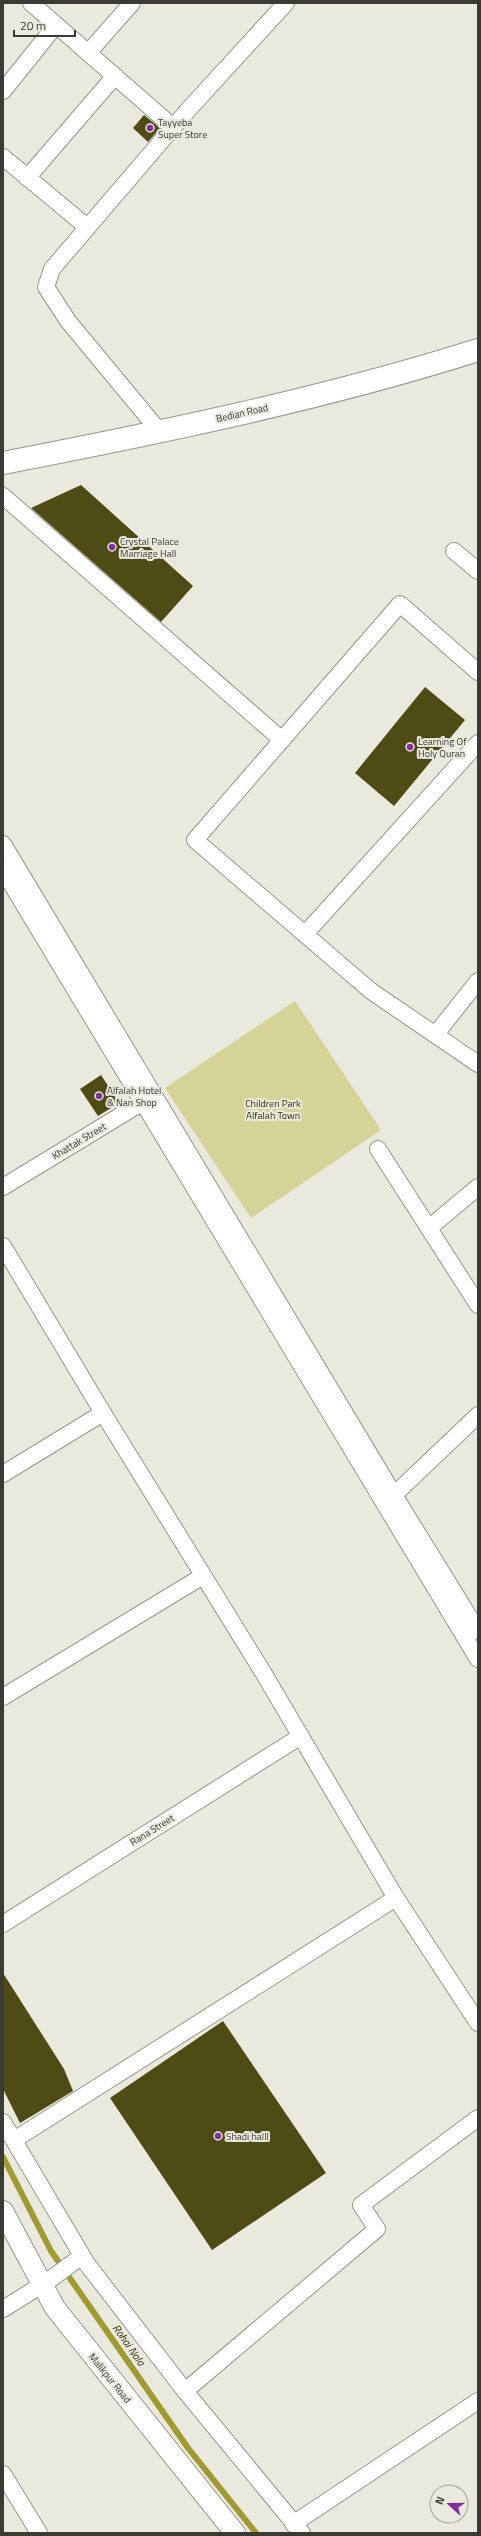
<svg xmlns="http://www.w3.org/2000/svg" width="481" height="2536" font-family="'Titillium Web',sans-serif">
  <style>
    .green { fill: #d5d398 }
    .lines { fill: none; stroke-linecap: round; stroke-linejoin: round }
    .stream { stroke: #a09a31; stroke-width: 6 }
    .building { fill: #4e4b14 }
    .minor-casing { stroke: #96968c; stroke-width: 18 }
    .tertiary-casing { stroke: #96968c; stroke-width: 22 }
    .secondary-casing { stroke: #96968c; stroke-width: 24 }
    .minor { stroke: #fff; stroke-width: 16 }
    .tertiary { stroke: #fff; stroke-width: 20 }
    .secondary { stroke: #fff; stroke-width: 22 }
    .poi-dot { fill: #83309f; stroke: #e9e9de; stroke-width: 1.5 }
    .labels { text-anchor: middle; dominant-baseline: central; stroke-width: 4; stroke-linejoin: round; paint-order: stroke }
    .poi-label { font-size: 10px; fill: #3b3b36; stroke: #e9e9de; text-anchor: start }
    .street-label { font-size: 10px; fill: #3b3b36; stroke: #e9e9de }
    .park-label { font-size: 10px; fill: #322f02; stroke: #e9e9de }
    .water-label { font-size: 11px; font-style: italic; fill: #343104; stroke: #e9e9de }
  </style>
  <rect width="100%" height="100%" fill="#e9e9de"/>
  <polygon class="green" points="295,1001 381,1130 251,1218 165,1088"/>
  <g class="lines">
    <polyline class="stream" points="3,2157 51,2251 188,2448 256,2533"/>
  </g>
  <g class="building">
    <polygon points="144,115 160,128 148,142 133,128"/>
    <polygon points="81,485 193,586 161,622 31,508"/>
    <polygon points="425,687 465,720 394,806 355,773"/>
    <polygon points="101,1075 119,1103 98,1116 80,1089"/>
    <polygon points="3,1973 64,2069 73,2091 20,2123 3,2089"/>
    <polygon points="223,2021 326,2173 212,2250 110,2098"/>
  </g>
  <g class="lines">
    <defs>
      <g id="minor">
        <polyline points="31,3 173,127"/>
        <polyline points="88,53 132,3"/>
        <polyline points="3,91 56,25"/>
        <polyline points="3,157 87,227"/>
        <polyline points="27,178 115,76"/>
        <polyline points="160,432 68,321 46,287 52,269 188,110 286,3"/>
        <polyline points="3,496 282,740"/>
        <polyline points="454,551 478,571"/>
        <polyline points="478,672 400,604 195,840 371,991 478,1064"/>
        <polyline points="3,844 394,1495 478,1631"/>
        <polyline points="3,870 478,1659"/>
        <polyline points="305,934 478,743"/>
        <polyline points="435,1035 478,981"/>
        <polyline points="378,1149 478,1305"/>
        <polyline points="3,1187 151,1097"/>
        <polyline points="429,1228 478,1187"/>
        <polyline points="3,1246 103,1413 264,1674 396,1898 478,2023"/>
        <polyline points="3,1474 103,1413"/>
        <polyline points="394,1495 478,1415"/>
        <polyline points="3,1697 203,1576"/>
        <polyline points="3,1924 301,1736"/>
        <polyline points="3,2122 87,2264 185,2391 302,2533"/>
        <polyline points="14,2140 396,1898"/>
        <polyline points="3,2309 48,2281 82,2256"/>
        <polyline points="185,2391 377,2229 361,2205 478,2118"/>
        <polyline points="3,2474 39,2533"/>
        <polyline points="293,2524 478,2401"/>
      </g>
      <polyline id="tertiary" points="3,2211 55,2308 235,2533"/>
      <path id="secondary" d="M3 463C163 432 323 399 478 350"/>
    </defs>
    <use href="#minor" class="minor-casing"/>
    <use href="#tertiary" class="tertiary-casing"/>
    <use href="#secondary" class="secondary-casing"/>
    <use href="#minor" class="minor"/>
    <use href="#tertiary" class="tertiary"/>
    <use href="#secondary" class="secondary"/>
  </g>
  <g class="poi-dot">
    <circle cx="150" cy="128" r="4"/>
    <circle cx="112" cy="547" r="4"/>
    <circle cx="410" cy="747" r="4"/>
    <circle cx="99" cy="1096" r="4"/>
    <circle cx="218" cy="2136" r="4"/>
  </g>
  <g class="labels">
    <g class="poi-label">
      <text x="158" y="122">Tayyeba<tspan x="158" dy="12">Super Store</tspan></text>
      <text x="120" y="541">Crystal Palace<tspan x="120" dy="12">Marriage Hall</tspan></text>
      <text x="418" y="741">Learning Of<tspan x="418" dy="12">Holy Quran</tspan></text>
      <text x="107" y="1090">Alfalah Hotel<tspan x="107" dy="12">&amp; Nan Shop</tspan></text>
      <text x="226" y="2136">Shadi halll</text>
    </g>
    <g class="street-label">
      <text transform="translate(242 413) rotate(-13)">Bedian Road</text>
      <text transform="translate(79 1141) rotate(-31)">Khattak Street</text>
      <text transform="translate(152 1830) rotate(-32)">Rana Street</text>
      <text transform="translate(110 2378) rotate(51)">Malikpur Road</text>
    </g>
    <g class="park-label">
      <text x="273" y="1103">Children Park<tspan x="273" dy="12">Alfalah Town</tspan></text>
    </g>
    <g class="water-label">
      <text transform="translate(129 2345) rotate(55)">Rohai Nala</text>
    </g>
  </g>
  <rect width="481" height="2536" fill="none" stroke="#3b3b36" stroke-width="8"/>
  <g transform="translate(449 2504) rotate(291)"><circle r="19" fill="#e9e9de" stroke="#a3a39b"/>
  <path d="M0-3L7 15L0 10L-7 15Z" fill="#83309f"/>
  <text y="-6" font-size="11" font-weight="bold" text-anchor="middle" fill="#3b3b36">N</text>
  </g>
  <path d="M14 30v6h61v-6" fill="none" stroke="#3b3b36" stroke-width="2"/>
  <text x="20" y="30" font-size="12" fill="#3b3b36" stroke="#e9e9de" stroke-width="3" paint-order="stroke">20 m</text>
</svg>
